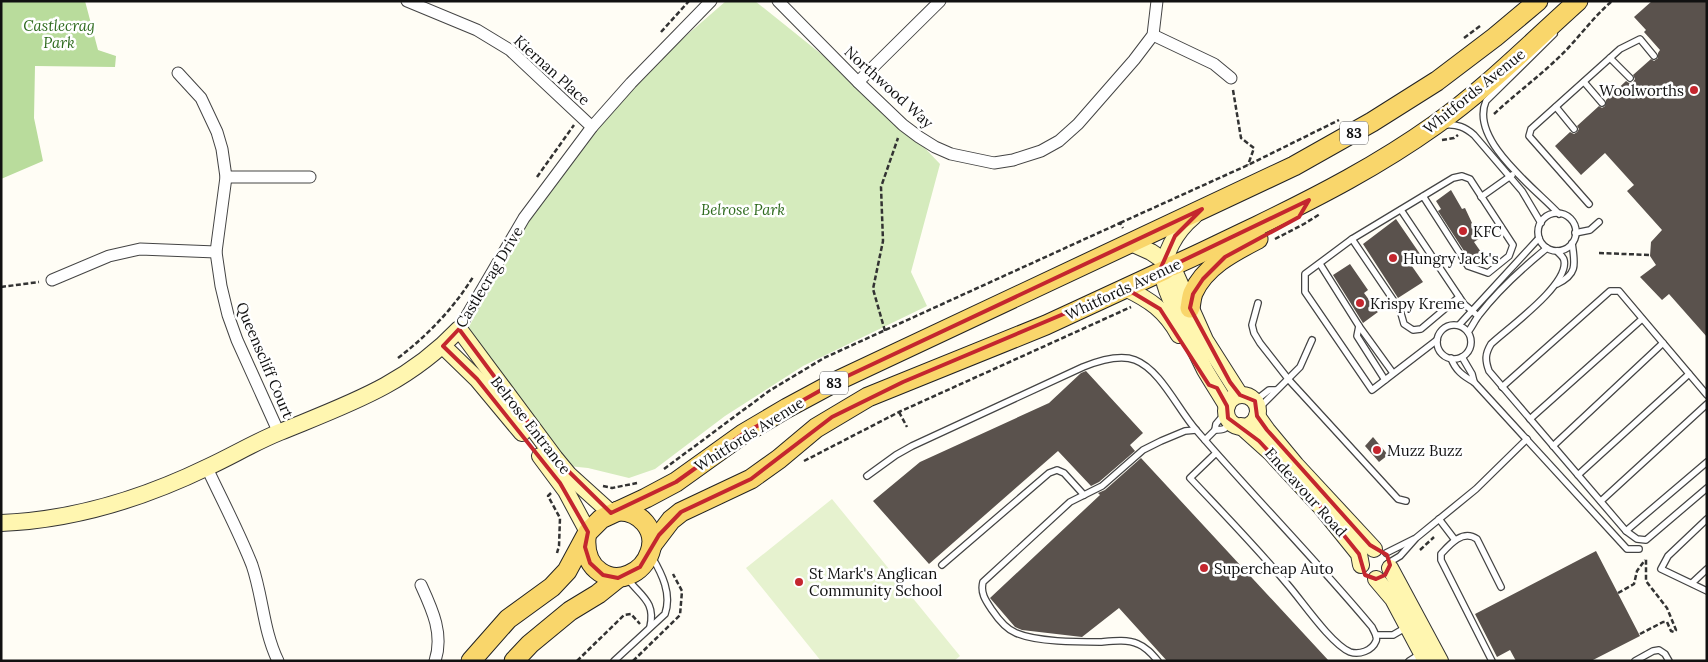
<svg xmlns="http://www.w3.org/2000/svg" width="1708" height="662" font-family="Lora,serif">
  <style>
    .green { fill: #d5ebbd }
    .forest { fill: #b9dc9c }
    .pitch { fill: #e6f2cf }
    .building { fill: #5a524d }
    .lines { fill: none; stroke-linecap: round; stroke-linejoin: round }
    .lane-casing { stroke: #444; stroke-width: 8 }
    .street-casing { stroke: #444; stroke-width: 13 }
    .secondary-casing { stroke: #333; stroke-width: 18 }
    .primary-casing { stroke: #222; stroke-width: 21 }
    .path { stroke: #333; stroke-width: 2.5; stroke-dasharray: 5 2.5; stroke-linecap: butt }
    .lane { stroke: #fff; stroke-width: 5.5 }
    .street { stroke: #fff; stroke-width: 11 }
    .secondary { stroke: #fff6b0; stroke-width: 16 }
    .primary { stroke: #f9d66b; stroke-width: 19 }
    .marked { fill: none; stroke: #c4262e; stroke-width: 4; stroke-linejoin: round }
    .poi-dot { fill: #c4262e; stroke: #fff; stroke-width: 2 }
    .labels { text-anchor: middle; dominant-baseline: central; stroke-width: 5; stroke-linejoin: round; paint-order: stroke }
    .shield { fill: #fff; stroke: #585858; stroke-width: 1 }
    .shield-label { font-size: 14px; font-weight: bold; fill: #111 }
    .park-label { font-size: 15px; font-style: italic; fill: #2f6b1f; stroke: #fff }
    .street-label { font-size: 15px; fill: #111; stroke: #fff }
    .poi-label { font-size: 15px; fill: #111; stroke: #fff; text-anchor: start }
  </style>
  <rect width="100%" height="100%" fill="#fffdf5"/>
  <polygon class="green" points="726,1 755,1 866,90 903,125 940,164 911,272 927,306 803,366 725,416 655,469 629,478 588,468 568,466 485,365 469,327 521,224 587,122"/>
  <polygon class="forest" points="1,1 85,1 98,50 116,56 115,67 35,66 34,118 43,161 1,179"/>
  <polygon class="pitch" points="832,499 960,656 954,661 821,661 746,568"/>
  <g class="building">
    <polygon points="1652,1 1707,1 1707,337 1669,294 1662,300 1640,277 1656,265 1650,256 1651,242 1662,230 1627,191 1634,185 1605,153 1581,175 1555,146 1570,132 1574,134 1577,132 1579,129 1577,126 1599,106 1602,108 1605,106 1606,100 1626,81 1629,83 1633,82 1635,79 1633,75 1651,59 1654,61 1658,58 1658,53 1660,50 1644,32 1646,30 1634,17"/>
    <polygon points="1451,190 1462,209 1465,208 1472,223 1471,224 1480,238 1474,242 1481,252 1470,258 1468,257 1438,211 1441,209 1436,201"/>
    <polygon points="1396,219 1420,254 1409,262 1423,282 1398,298 1363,244"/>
    <polygon points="1350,264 1368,290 1364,293 1378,312 1363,323 1333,275"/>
    <polygon points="1086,371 1143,433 1130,445 1135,451 1099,482 1091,486 1058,451 929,564 873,501 920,462 1049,403 1081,373"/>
    <polygon points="1373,437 1388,455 1379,462 1365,446"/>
    <polygon points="1141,458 1329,661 1167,661 1119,608 1082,637 1022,630 1015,627 990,598 1100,495 1098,493 1105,490"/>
    <polygon points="1596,551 1640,636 1591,661 1516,661 1510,650 1497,657 1475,614"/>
  </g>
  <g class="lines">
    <defs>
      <g id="lane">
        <path d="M1554 34 1486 101C1469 140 1536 189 1559 214"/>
        <polyline points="1610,58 1630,78"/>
        <polyline points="1584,82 1602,103"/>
        <polyline points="1556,107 1574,129"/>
        <path d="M1445 125C1457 124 1465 127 1474 135L1522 191 1541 223"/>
        <polyline points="1423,196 1468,266 1488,273 1509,256 1513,245 1470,179 1462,176 1453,178 1352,239 1305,274 1305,292 1372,390 1437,340"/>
        <polyline points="1481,197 1512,175"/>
        <polyline points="1589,204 1529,136 1531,129 1620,49 1640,39 1654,56"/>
        <polyline points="1401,210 1464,304 1478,316"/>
        <circle cx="1557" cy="232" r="19"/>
        <polyline points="1575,233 1590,230 1599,222"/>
        <polyline points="1352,239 1400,310 1404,324 1413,330 1421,329 1459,297"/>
        <path d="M1557 251C1559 254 1563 256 1564 260 1570 284 1508 328 1491 344 1485 354 1485 360 1489 371L1626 531 1637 539 1646 540 1707 488"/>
        <polyline points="1320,264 1359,326 1357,336 1385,380"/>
        <path d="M1557 284C1578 274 1575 264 1572 243"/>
        <polyline points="1258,303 1252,325 1254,333 1260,343 1289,380 1398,499 1406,501"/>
        <polyline points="1459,325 1539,238"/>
        <circle cx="1454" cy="342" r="17"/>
        <polyline points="1359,326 1393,373"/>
        <path d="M1468 332C1472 327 1475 320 1479 315 1496 293 1525 266 1547 248"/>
        <polyline points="1462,357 1472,374 1474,382"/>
        <path d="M1451 358C1455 370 1463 376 1474 382L1627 549H1639"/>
        <polyline points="1502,387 1610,291 1619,291 1707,395"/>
        <polyline points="1255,401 1269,390 1276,390"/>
        <polyline points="1258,409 1300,367 1312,340"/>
        <polyline points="1530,419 1642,319"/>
        <path d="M1215 430C1223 430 1227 429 1231 422"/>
        <polyline points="1205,440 1215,430 1216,424 1227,411"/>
        <polyline points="1553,446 1663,343"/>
        <polyline points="1578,475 1689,374"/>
        <path d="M867 476 896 455 912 446 1083 367C1098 361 1119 354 1135 360 1161 370 1178 410 1197 431 1254 497 1316 560 1372 627 1374 632 1378 636 1376 641 1372 651 1359 655 1350 652 1331 644 1302 601 1288 585 1257 548 1223 513 1190 478L1216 453"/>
        <polyline points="1601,501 1707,404"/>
        <polyline points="1439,519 1455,540"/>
        <polyline points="1707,519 1668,556 1661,569 1707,591"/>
        <polyline points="1626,531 1707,462"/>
        <polyline points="1386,553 1414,539"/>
        <polyline points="1390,562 1400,556 1416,538 1476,489 1527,439"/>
        <polyline points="942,565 1049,473 1057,470 1064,473 1084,495"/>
        <path d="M627 578C640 596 656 601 650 627"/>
        <polyline points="1692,583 1707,569"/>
        <polyline points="1376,635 1393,635 1405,628"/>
        <path d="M614 661 665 614C672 594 662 574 652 557"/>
        <path d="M1158 661C1152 654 1146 647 1138 644 1127 639 1112 641 1100 642 1077 642 1037 642 1016 633 1006 629 998 619 992 610 986 601 980 593 983 582L1070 502 1102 486 1143 450 1161 441 1185 431 1196 430"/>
        <polyline points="1409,661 1420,654"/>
        <path d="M1492 661 1441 560V554C1450 544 1463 529 1477 539L1501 587"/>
        <polyline points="1635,661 1653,651 1659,650 1665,654 1669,661"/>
      </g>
      <g id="street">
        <polyline points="407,1 477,30 510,50 592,127"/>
        <polyline points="778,1 858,82 903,125 919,137 935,147 951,154 994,163 1013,160 1041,151 1059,141 1078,124 1134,60 1153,35 1157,1"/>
        <polyline points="1153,35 1214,64 1231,78"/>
        <polyline points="178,73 201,98 217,132 222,149 226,177 216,252 221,286 228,315 237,340 279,433"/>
        <polyline points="858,82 940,1"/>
        <polyline points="226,177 310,177"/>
        <polyline points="52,280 109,256 140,249 216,252"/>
        <polyline points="459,329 524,218 592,127 631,83 711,1"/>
        <path d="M207 468C222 500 239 532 252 565 263 597 263 630 278 661"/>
        <path d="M421 585C432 609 444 634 435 661"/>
      </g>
      <g id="secondary">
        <path d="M1194 216C1176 231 1162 254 1164 279 1166 292 1173 304 1178 315 1187 333 1196 352 1205 370 1212 382 1220 394 1227 406"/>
        <polyline points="1131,243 1151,252 1172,266 1205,340 1240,395"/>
        <path d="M1125 288C1150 300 1165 310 1179 335"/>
        <polyline points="443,346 477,379 522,433"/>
        <circle cx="1242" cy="411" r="16"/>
        <polyline points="1257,416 1267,430 1296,465 1374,549"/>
        <polyline points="1241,426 1270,452 1321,507 1359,554 1361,565"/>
        <polyline points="540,456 566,491 588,532"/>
        <path d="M1 523C75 520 142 499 208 467 232 456 255 442 280 432 348 404 406 385 459 329L555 458 569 475 611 513"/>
        <polyline points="1390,568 1440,661"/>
        <polyline points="1376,579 1393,599 1426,661"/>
      </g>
      <g id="primary">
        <path d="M1172 266C1200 254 1229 239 1257 226 1319 196 1379 165 1435 125 1486 89 1531 43 1578 1"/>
        <path d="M1190 308C1191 304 1191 298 1193 293 1205 266 1233 252 1258 239"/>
        <path d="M586 538C585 552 588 564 600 572 618 585 643 573 650 552 658 530 639 510 618 511"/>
        <polyline points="652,545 671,520 681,512 751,479 779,459 816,428 868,397 1046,325 1165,270"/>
        <polyline points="471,661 508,619 552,587 567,571 588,532 601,519 646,498 676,482 743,434 787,408 839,380 1294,166 1372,122 1437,81 1495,37 1538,1"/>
        <polyline points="514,661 530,644 570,611 598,594 618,578"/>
      </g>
    </defs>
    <use href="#lane" class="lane-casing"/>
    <use href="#street" class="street-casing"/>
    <use href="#secondary" class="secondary-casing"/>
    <use href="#primary" class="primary-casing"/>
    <g class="path">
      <polyline points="661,32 689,1"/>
      <polyline points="1464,38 1480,26"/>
      <polyline points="1233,90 1241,138 1254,148 1248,165"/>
      <path d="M1494 114C1514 95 1536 79 1556 60 1576 42 1591 19 1612 1"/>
      <polyline points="1442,140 1454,138 1458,135"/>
      <polyline points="537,177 574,125"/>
      <polyline points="1120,223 1248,165 1339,120"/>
      <polyline points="1275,239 1304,224 1320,214"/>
      <polyline points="1599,253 1650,255"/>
      <polyline points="1,287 39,282"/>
      <polyline points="885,331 873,289 883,241 881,187 898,138"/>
      <path d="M398 358C428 335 453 309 473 277"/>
      <polyline points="899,412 907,427"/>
      <polyline points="804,461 899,412 1131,307"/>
      <polyline points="664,469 769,391 824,358 1120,223 1123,228"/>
      <polyline points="603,486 612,488 637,483"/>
      <polyline points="551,493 548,496 560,518 559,546 557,553"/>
      <polyline points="1420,550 1434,537"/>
      <polyline points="1618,593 1634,584 1637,571 1645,560"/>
      <polyline points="1640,634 1663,622 1667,622 1671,631 1674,632 1676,630 1667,608 1646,581 1646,558"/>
      <polyline points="577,661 624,615 631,614 640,624"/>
      <polyline points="633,661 680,615 682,591 673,574"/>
    </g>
    <use href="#lane" class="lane"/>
    <use href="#street" class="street"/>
    <use href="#secondary" class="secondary"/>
    <use href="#primary" class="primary"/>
  </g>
  <path class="marked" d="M1309 200 1299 217 1225 257 1203 279 1193 294 1190 308 1230 382 1240 395 1255 401 1257 416 1267 430 1370 545 1387 555 1390 565 1385 575 1376 579 1365 575 1359 554 1321 507 1259 441 1228 418 1227 406 1217 388 1209 385 1160 309 1125 288 903 382 832 417 751 479 681 512 659 535 640 567 618 578 603 575 590 563 585 547 588 532 560 483 477 379 443 346 459 329 555 458 611 513 676 482 743 434 839 380 1202 209 1175 236 1159 272Z"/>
  <g class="poi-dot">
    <circle cx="1694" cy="90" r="5"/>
    <circle cx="1463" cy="231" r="5"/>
    <circle cx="1393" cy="258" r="5"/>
    <circle cx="1360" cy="303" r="5"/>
    <circle cx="1377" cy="450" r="5"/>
    <circle cx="1204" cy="568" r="5"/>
    <circle cx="799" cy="582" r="5"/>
  </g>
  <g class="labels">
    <g class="shield">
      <rect x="1340" y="121.5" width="28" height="23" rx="4"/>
      <rect x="820" y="371.5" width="28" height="23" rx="4"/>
    </g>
    <g class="shield-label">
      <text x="1354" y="133">83</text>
      <text x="834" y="383">83</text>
    </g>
    <g class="park-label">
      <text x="59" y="25">Castlecrag<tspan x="59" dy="17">Park</tspan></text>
      <text x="743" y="209">Belrose Park</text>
    </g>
    <g class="street-label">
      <text transform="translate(552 70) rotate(42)">Kiernan Place</text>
      <text transform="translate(889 87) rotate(42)">Northwood Way</text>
      <text transform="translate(1474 91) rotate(-39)">Whitfords Avenue</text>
      <text transform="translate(489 277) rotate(-59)">Castlecrag Drive</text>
      <text transform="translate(1123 289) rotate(-25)">Whitfords Avenue</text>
      <text transform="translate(265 360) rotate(67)">Queenscliff Court</text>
      <text transform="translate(531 425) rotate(52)">Belrose Entrance</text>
      <text transform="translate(749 434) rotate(-32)">Whitfords Avenue</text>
      <text transform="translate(1306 492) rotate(48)">Endeavour Road</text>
    </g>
    <g class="poi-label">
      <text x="1684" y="90" text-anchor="end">Woolworths</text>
      <text x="1473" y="231">KFC</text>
      <text x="1403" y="258">Hungry Jack's</text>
      <text x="1370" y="303">Krispy Kreme</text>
      <text x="1387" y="450">Muzz Buzz</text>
      <text x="1214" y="568">Supercheap Auto</text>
      <text x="809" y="573">St Mark's Anglican<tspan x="809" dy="17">Community School</tspan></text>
    </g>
  </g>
  <rect width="1708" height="662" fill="none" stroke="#111111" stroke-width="5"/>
</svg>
